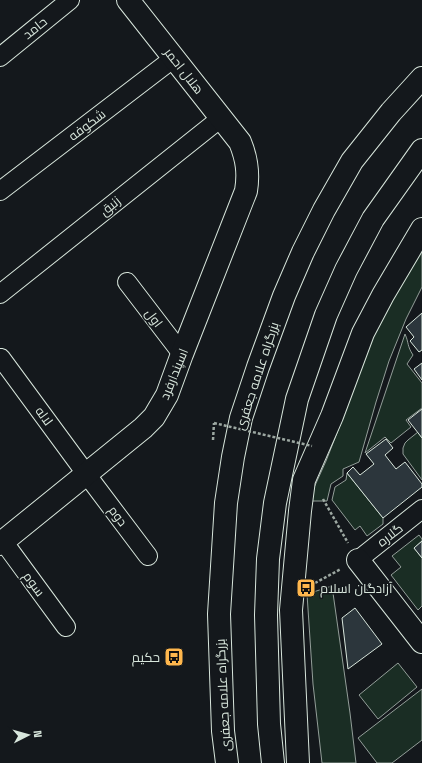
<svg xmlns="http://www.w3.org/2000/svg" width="422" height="763" font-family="'Space Grotesk',Cairo,sans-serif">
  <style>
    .green { fill: #1a2d24; stroke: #939e99 }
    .building { fill: #2c363c; stroke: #d8e6dc }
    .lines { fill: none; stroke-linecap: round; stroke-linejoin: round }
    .minor-casing { stroke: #d8e6dc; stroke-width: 20 }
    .tertiary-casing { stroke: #d8e6dc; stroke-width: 24 }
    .trunk-casing { stroke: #d8e6dc; stroke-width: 24 }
    .path { stroke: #9da8a2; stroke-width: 2.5; stroke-dasharray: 3 2; stroke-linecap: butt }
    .minor { stroke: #14181c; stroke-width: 18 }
    .tertiary { stroke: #14181c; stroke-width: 22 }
    .trunk { stroke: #14181c; stroke-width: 22 }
    .path-bridge { stroke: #9da8a2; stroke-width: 2.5; stroke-dasharray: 3 2; stroke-linecap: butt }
    .labels { text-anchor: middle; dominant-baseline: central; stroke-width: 3; stroke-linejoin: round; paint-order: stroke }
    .street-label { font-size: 13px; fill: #d8e6dc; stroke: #14181c }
    .poi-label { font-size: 13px; fill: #d8e6dc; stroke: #14181c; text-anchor: start }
  </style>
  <rect width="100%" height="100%" fill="#14181c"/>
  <g class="green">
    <polygon points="422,242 422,287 406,319 389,361 376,402 359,462 343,469 343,476 331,484 327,501 308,501 326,461 346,410 359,367 374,331"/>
    <path d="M405 334C409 343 407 346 413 355L407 364 422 383V408L406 420 411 427 391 443 385 437 365 453Z"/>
    <polygon points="418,432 422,438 422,480 403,454 403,448 405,443 408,440"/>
    <polygon points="347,473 383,518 383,524 367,536 360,526 355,530 332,500 335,487 346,480"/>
    <polygon points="419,535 422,539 422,541 414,548 422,558 422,606 418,610 391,575 401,567 392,556"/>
    <polygon points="332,586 350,713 356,763 322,763 313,684 307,594"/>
    <polygon points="398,663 417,687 378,719 359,695"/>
    <polygon points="422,689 422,740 392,763 377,763 358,738"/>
  </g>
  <g class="building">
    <polygon points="422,313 422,350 419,352 410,341 414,337 406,327"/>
    <polygon points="422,363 422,380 414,369"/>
    <polygon points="422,409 422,438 408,420"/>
    <polygon points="386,439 393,448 385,455 396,469 405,462 422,484 422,487 383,518 347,473 353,467 360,475 374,464 366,454"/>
    <polygon points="422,541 422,558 414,548"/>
    <polygon points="355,608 382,644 348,669 342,618"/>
  </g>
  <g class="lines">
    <defs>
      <g id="minor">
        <polyline points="0,57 70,0"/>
        <polyline points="0,191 174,58"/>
        <polyline points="127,282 182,354"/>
        <polyline points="0,294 221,118"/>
        <polyline points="1,358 87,475 148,556"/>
        <polyline points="3,541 66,627"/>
        <polyline points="358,560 422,509"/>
      </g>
      <g id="tertiary">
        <path d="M0 544 143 428 154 417 167 395 182 354 246 191C249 173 247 159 240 142L128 0"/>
        <polyline points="358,560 422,642"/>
      </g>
      <g id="trunk">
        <polyline points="227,763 223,731 219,614 226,503 233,457 241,418 258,367 284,296 303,252 324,210 352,161 391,112 422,78"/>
        <polyline points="273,763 269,724 266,615 268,559 275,503 297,399 326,315 346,270 373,219 422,150"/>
        <polyline points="298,763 291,610 300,511 304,480 332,416 363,333 383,295 422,229"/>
      </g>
    </defs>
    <use href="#minor" class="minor-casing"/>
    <use href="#tertiary" class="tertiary-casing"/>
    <use href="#trunk" class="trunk-casing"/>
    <g class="path">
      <polyline points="213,440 214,423"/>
      <polyline points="323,499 348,543"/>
      <polyline points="315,583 341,569"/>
    </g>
    <use href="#minor" class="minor"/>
    <use href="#tertiary" class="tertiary"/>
    <use href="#trunk" class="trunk"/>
    <polyline class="path-bridge" points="214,423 312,446"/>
  </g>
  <defs>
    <symbol id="bus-square" viewBox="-11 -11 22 22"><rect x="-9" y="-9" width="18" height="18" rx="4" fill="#ffb74d" stroke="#14181c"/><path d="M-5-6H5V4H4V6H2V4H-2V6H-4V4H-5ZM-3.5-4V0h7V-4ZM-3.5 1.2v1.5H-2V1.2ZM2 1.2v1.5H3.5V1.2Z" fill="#111"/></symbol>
  </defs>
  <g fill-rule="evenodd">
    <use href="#bus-square" x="295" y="577" width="22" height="22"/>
    <use href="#bus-square" x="163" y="646" width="22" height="22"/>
  </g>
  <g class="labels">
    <g class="street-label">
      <text transform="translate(35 28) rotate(-39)">حامد</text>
      <text transform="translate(184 71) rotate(52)">هلال احمر</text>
      <text transform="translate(87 125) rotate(-37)">شکوفه</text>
      <text transform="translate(110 206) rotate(-39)">زنبق</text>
      <text transform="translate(154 318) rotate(53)">اول</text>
      <text transform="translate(174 374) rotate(-68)">اسپندارفرد</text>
      <text transform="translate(257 376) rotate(-72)">بزرگراه علامه جعفری</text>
      <text transform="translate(44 416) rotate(54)">لاله</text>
      <text transform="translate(118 516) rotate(53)">دوم</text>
      <text transform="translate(390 535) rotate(-38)">گلاره</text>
      <text transform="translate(34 584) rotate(54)">سوم</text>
      <text transform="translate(223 695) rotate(-93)">بزرگراه علامه جعفری</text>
    </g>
    <g class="poi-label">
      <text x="320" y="588">آزادگان اسلام</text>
      <text x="160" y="657" text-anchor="end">حکیم</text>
    </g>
  </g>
  <g transform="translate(28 735) rotate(84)" stroke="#14181c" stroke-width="3" paint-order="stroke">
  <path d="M0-3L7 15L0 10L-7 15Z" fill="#d8e6dc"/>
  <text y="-6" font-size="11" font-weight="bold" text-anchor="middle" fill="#d8e6dc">N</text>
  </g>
</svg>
